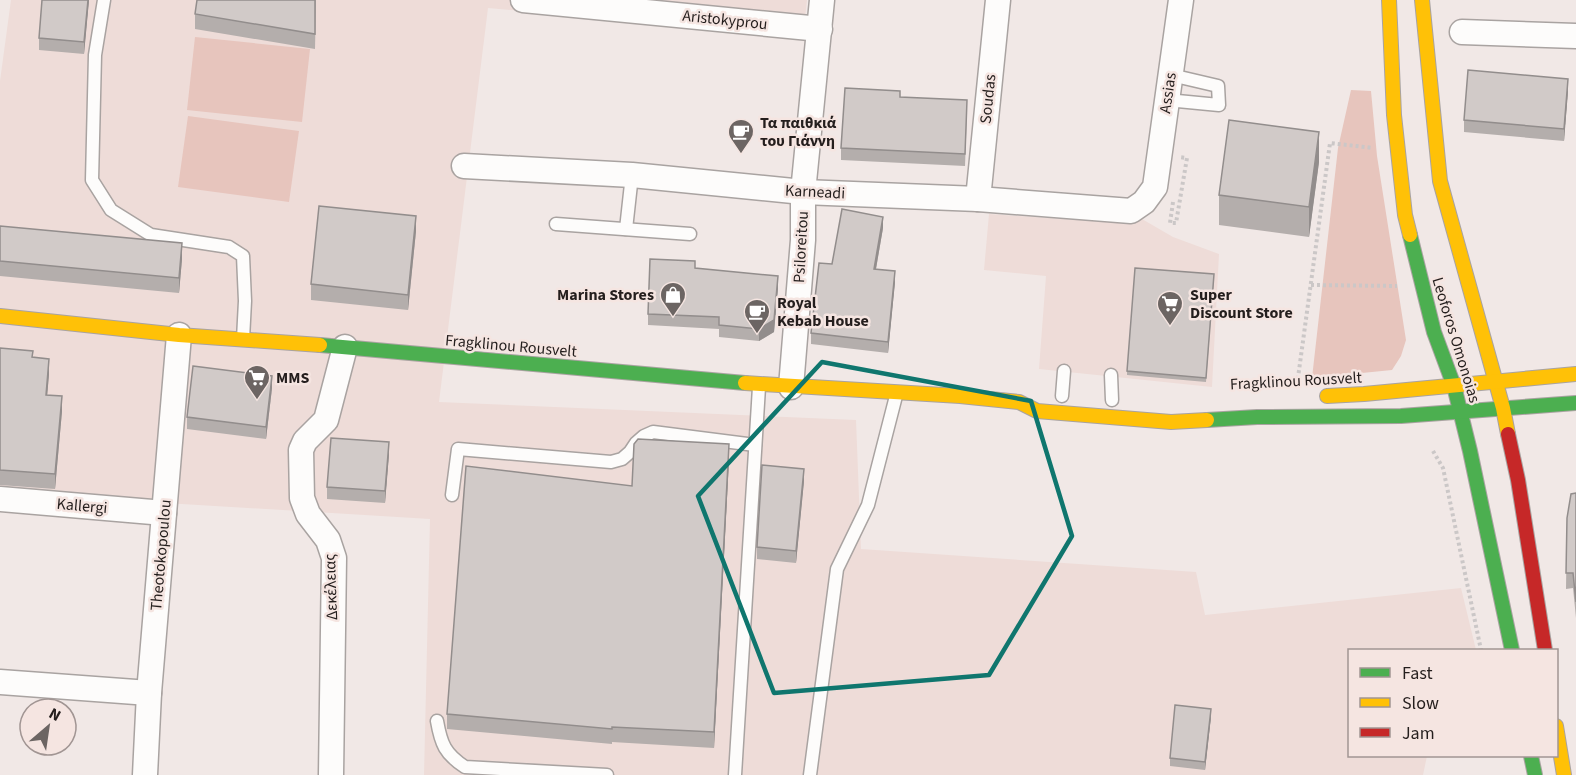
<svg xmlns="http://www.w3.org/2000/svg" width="1576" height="775" font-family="'Source Sans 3',sans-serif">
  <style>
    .built { fill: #eedcd8 }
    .green { fill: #e7c5bd }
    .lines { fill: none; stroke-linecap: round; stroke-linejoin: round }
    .lane-casing { stroke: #a9a3a1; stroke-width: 15 }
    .street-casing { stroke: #a9a3a1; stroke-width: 27 }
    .fast-casing { stroke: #a9a3a1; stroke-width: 16 }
    .slow-casing { stroke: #a9a3a1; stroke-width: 16 }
    .jam-casing { stroke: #a9a3a1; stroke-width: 16 }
    .path { stroke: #cbc7c7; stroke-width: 4; stroke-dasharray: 3 3; stroke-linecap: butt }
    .lane { stroke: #fdfcfb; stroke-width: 12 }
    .street { stroke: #fdfcfb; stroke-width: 24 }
    .fast { stroke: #4caf50; stroke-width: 14 }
    .slow { stroke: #ffc107; stroke-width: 14 }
    .jam { stroke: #c62828; stroke-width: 14 }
    .wall { fill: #b4aeac }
    .shaded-wall { fill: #928d8c }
    .building { fill: #d1cac8; stroke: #928d8c; stroke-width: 1.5 }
    .marked { fill: none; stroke: #0f766e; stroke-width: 4.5; stroke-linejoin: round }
    .labels { text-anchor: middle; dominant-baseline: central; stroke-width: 5; stroke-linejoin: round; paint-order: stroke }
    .street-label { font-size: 16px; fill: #241e1d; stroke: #f5e5e1 }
    .poi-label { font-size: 16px; font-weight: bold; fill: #241e1d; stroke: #f5e5e1; text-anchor: start }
  </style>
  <rect width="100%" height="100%" fill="#f1e8e6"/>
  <g class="built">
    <polygon points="11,0 807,0 803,36 488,8 439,402 856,420 861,549 1196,572 1205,615 1461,588 1476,650 1350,650 1350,756 1427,756 1423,775 424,775 430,519 0,493 0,81"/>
    <polygon points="989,214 1079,220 1142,219 1173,237 1219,254 1212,387 1039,369 1046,276 984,270"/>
  </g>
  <g class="green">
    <polygon points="195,37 310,49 302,122 187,110"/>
    <polygon points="1351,90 1371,91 1377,156 1406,340 1401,356 1392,370 1312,378 1338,148"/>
    <polygon points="188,116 299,131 289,202 178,187"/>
  </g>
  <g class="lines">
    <defs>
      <g id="lane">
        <polyline points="104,0 95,55 92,180 111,210 151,235 229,247 243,256 245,301 243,339"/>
        <polyline points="1167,100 1219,105 1218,86 1171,75"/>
        <polyline points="556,224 690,234"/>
        <polyline points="626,229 632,175"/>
        <polyline points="1111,375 1112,400"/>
        <polyline points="1062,396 1064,371"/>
        <polyline points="452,495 458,449 611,462 622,459 630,452 636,443 644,436 653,432 755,445"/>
        <path d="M437 721C441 744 445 754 465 767L607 775"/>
        <polyline points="735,775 759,387"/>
        <polyline points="810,775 837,569 868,505 896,396"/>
      </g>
      <g id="street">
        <polyline points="523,0 820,29"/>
        <polyline points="1462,32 1576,36"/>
        <polyline points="464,166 632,175 803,192 978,199 1131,211 1144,202 1155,187 1181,0"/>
        <polyline points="978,199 998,0"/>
        <polyline points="791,387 803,240 803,192 822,0"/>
        <polyline points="0,499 164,513"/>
        <polyline points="0,682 149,693"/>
        <polyline points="145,775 149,693 179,335"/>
        <polyline points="331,775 334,558 328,540 308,514 302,498 301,450 305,441 326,420 345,347"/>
      </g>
      <g id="fast">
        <polyline points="1410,235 1434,332 1454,386 1470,451 1512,650"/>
        <polyline points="320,345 745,383"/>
        <polyline points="1207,420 1257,417 1401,416 1576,403"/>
        <polyline points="1531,756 1535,775"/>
      </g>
      <g id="slow">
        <polyline points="1389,0 1394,115 1405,215 1410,235"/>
        <polyline points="1422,0 1440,181 1503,408 1508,434"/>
        <polyline points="0,316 179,335 320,345"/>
        <polyline points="745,383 960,396 1019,402 1037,411 1171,422 1207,420"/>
        <polyline points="1327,396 1364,394 1576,374"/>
        <polyline points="1556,726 1564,775"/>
      </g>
      <polyline id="jam" points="1508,434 1518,480 1545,650"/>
    </defs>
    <use href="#lane" class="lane-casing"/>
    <use href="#street" class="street-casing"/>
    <use href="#fast" class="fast-casing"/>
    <use href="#slow" class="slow-casing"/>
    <use href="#jam" class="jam-casing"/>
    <g class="path">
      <polyline points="1173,202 1170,223 1176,223 1187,158 1179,157"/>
      <polyline points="1311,285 1397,286"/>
      <polyline points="1297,385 1330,143 1373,148"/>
      <polyline points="1433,451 1443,468 1481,650"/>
    </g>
    <use href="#lane" class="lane"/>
    <use href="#street" class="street"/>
    <use href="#fast" class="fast"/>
    <use href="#slow" class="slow"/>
    <use href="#jam" class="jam"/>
  </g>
  <g class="wall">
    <polygon points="42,0 89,0 84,54 39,50 39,38"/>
    <polygon points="316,0 315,49 195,29 195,14"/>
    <polygon points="1568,91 1564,141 1464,132 1464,120"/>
    <polygon points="900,97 967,112 965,166 841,160 841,148"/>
    <polygon points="1319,162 1309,237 1219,225 1219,195"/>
    <polygon points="0,226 182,259 179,293 0,276"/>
    <polygon points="883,228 876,269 895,282 888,353 811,344 811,333 832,264"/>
    <polygon points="416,231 408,310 311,300 311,284"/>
    <polygon points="695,268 778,288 774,332 759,341 719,337 719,329 648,325 648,314"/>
    <polygon points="1214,278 1206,382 1127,375 1127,371"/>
    <polygon points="0,348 33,357 49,374 47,395 62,411 55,489 0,485"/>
    <polygon points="272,388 266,439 187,429 187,417"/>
    <polygon points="389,454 385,503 327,499 327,487"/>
    <polygon points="729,460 714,748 612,742 612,744 447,729 447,714 632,486"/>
    <polygon points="804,481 796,563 757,559 757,547"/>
    <polygon points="1576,493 1576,618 1573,588 1566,589 1567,518"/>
    <polygon points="1211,717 1205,770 1170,766 1170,758"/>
  </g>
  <g class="shaded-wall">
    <polygon points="88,0 89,0 84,54 84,42"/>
    <polygon points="1568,79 1568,91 1564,141 1564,129"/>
    <polygon points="1319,132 1319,162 1309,237 1309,207"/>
    <polygon points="416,216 416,231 408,310 408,295"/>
    <polygon points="883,217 883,228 874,280 874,269"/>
    <polygon points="182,243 182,259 179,293 179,278"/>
    <polygon points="895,271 895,282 888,353 888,342"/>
    <polygon points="778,276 778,288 774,332 759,341 759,329"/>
    <polygon points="49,359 49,374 46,410 46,395"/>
    <polygon points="272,376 272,388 266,439 266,427"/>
    <polygon points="62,396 62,411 55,489 55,474"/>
    <polygon points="389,442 389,454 385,503 385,491"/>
    <polygon points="729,444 729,460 714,748 714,732"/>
    <polygon points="804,469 804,481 796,563 796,551"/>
    <polygon points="1211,709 1211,717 1205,770 1205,762"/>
  </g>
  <g class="building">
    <polygon points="42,0 88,0 84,42 39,38"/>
    <polygon points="197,0 315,0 315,34 195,14"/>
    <polygon points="1468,70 1568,79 1564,129 1464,120"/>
    <polygon points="845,88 900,91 900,97 967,100 965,154 841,148"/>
    <polygon points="1229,120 1319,132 1309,207 1219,195"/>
    <polygon points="319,206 416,216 408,295 311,284"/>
    <polygon points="842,209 883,217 874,269 895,271 888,342 811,333 819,263 832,264"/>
    <polygon points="0,226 182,243 179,278 0,261"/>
    <polygon points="650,259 695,261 695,268 778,276 774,320 759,329 719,325 719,317 648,314"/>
    <polygon points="1135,268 1214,274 1206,378 1127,371"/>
    <polygon points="0,348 33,351 32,357 49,359 46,395 62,396 55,474 0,470"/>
    <polygon points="193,366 272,376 266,427 187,417"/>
    <polygon points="331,438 389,442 385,491 327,487"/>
    <polygon points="638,439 729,444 714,732 612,727 612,729 447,714 466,466 632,486 634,444"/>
    <polygon points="762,465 804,469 796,551 757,547"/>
    <polygon points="1576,493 1576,602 1573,573 1566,573 1567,518 1571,494"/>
    <polygon points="1175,705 1211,709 1205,762 1170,758"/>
  </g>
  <path class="marked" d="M822 362 1031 401 1072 536 989 675 774 693 698 496Z"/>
  <defs>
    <symbol id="cafe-pin" viewBox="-11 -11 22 30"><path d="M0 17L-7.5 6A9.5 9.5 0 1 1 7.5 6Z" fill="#6c6563" stroke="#f5e5e1"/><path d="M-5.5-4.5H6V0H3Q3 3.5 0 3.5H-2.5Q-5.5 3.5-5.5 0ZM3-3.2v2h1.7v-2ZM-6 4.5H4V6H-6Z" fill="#fff"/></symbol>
    <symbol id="shop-pin" viewBox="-11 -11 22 30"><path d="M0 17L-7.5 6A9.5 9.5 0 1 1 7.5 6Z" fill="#6c6563" stroke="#f5e5e1"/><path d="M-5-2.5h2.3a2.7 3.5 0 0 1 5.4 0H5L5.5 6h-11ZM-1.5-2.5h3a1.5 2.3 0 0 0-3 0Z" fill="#fff"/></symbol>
    <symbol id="supermarket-pin" viewBox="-11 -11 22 30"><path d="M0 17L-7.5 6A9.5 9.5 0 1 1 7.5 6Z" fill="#6c6563" stroke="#f5e5e1"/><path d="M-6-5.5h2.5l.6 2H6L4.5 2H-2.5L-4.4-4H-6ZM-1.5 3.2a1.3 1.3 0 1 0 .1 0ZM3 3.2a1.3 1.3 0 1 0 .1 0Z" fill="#fff"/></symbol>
  </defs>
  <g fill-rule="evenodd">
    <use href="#cafe-pin" x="726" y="117" width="30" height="40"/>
    <use href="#shop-pin" x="658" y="280" width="30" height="40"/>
    <use href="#supermarket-pin" x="1155" y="289" width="30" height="40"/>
    <use href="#cafe-pin" x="742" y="297" width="30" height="40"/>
    <use href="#supermarket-pin" x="242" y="363" width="30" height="40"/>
  </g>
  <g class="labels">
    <g class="street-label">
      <text transform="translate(725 20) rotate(6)">Aristokyprou</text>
      <text transform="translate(1168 93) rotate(-82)">Assias</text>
      <text transform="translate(988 99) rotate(-84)">Soudas</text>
      <text transform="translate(815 192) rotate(3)">Karneadi</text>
      <text transform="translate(801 247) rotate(-87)">Psiloreitou</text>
      <text transform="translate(1456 340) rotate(73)">Leoforos Omonoias</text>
      <text transform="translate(511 346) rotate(5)">Fragklinou Rousvelt</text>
      <text transform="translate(1296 381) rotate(-3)">Fragklinou Rousvelt</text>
      <text transform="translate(82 506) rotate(5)">Kallergi</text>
      <text transform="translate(161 555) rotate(-85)">Theotokopoulou</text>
      <text transform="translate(331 587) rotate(-92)">Δεκέλειας</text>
    </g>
    <g class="poi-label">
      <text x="760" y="123">Τα παιθκιά<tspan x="760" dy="18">του Γιάννη</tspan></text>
      <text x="654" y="295" text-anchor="end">Marina Stores</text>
      <text x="1190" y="295">Super<tspan x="1190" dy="18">Discount Store</tspan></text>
      <text x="777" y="303">Royal<tspan x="777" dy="18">Kebab House</tspan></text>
      <text x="276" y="378">MMS</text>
    </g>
  </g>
  <rect x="1348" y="649" width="210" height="108" fill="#f5e5e1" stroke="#a19593" stroke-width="1.5"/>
  <rect x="1360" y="668" width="30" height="9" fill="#4caf50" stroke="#a19593" stroke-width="1.5"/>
  <text x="1402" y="679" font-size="18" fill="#241e1d">Fast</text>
  <rect x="1360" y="698" width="30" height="9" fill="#ffc107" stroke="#a19593" stroke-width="1.5"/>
  <text x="1402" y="709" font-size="18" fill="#241e1d">Slow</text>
  <rect x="1360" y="728" width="30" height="9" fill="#c62828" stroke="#a19593" stroke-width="1.5"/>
  <text x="1402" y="739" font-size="18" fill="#241e1d">Jam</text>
  <g transform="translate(48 727) rotate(29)"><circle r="28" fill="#f5e5e1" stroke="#a19593" stroke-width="1.5"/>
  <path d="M0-4.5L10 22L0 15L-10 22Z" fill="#6c6563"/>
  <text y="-9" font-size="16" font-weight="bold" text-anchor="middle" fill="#241e1d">N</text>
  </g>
</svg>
